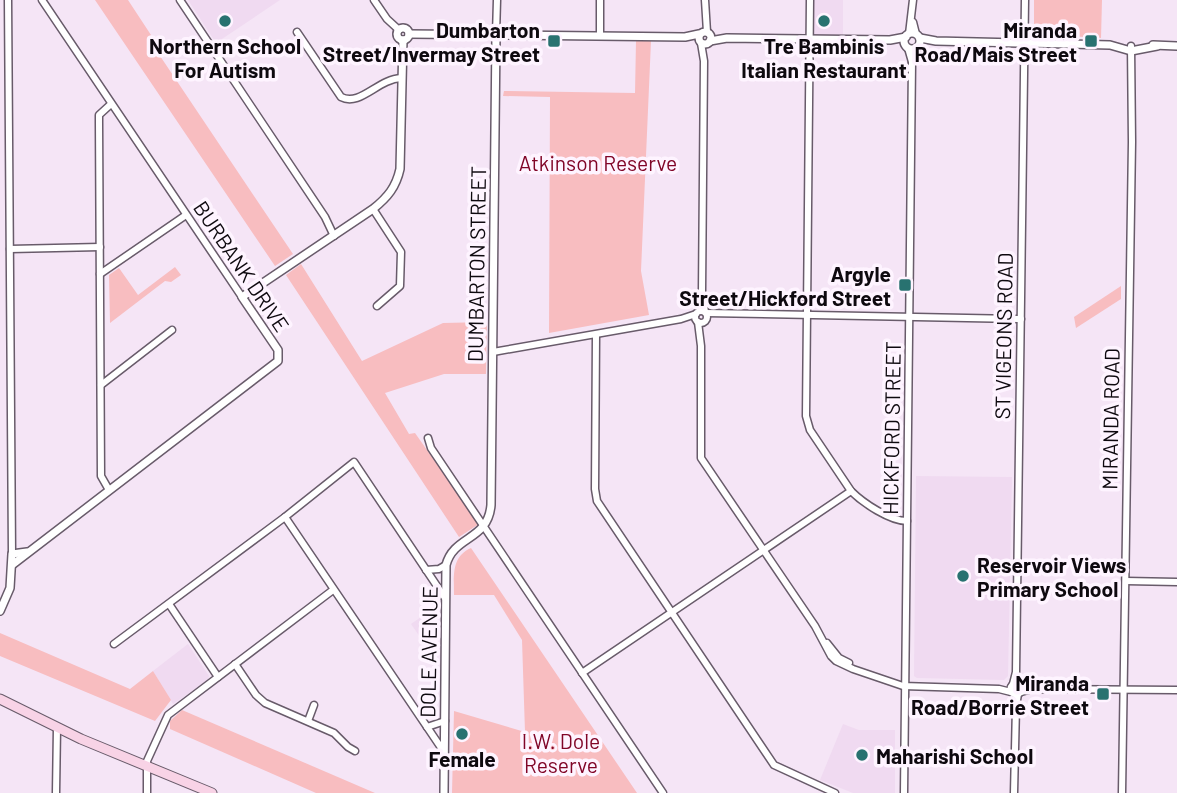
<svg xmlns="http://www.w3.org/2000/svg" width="1177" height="793" font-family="Barlow,sans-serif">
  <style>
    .built { fill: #f0daf1 }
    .green { fill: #f8bdc0 }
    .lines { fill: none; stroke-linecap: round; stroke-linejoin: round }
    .minor-casing { stroke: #685b6a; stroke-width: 9 }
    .tertiary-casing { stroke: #685b6a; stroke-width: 10 }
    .secondary-casing { stroke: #685b6a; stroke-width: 11 }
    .minor { stroke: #fff; stroke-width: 6 }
    .tertiary { stroke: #fff; stroke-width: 7 }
    .secondary { stroke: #f8d3e6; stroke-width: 9 }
    .poi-dot { fill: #287270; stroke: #fef4ff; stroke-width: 2.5 }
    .labels { text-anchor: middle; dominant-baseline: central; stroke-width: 7; stroke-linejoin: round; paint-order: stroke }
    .poi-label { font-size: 21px; font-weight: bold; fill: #0e090f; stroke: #fef4ff; text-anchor: end }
    .park-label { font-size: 21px; fill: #800527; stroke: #fef4ff }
    .street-label { font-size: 21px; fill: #0e090f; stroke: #fef4ff }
  </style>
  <rect width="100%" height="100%" fill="#f5e5f6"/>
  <g class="built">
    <polygon points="188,0 280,0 216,43"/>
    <polygon points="813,0 843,0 843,36 812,36"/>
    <polygon points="916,476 1012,477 1008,676 1004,680 917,678 914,676"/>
    <polygon points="437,606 436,660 411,624"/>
    <polygon points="188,644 209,676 207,681 173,704 153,671"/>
    <polygon points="843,724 859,730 895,730 895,793 853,793 820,780"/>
  </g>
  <g class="green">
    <polygon points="95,0 128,0 151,35 148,38 293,254 275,266"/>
    <polygon points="1034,0 1102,0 1101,38 1034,34"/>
    <polygon points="636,41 651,41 641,271 649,315 549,333 550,97 503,96 504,91 635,93"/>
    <polygon points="301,264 362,361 443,323 487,322 486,374 444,374 385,393 409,434 415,433 479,524 459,537 286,275"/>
    <polygon points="175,267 181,275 171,282 165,281 110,323 109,275 119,268 138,295"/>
    <polygon points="1121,286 1121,299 1076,328 1074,317"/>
    <path d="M471 548 637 793H452L454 711 525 732 522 640 494 595H454C454 576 451 557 471 548Z"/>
    <polygon points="0,633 130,689 153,671 171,700 155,721 0,656"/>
    <polygon points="182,710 375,793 316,793 170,729 170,721"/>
  </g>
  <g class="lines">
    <defs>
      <g id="minor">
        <polyline points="8,0 12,554"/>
        <polyline points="42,0 242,297"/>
        <polyline points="180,0 325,217 334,236"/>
        <polyline points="374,0 387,19 399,30"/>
        <polyline points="705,0 707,32"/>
        <path d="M810 0 806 416 810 430 851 491C863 503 890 521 907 521"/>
        <polyline points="913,22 916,34"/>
        <path d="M297 32 341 97C360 107 378 79 401 78"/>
        <polyline points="909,34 913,0"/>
        <polyline points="496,35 497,0"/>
        <polyline points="600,36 600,0"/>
        <polyline points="701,43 704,61 702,292 705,312"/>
        <polyline points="908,48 912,62"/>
        <polyline points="373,209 401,252 400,286 377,306"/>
        <polyline points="10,249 100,247"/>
        <polyline points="100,274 186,215"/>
        <circle cx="701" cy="317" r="6"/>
        <polyline points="706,313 1021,319"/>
        <polyline points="698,322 701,346 701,458 815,626 831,656 836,661 853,669 903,686 999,689 1011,692"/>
        <polyline points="596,335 595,489 597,501 774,765 835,793"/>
        <polyline points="493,352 681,319 696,314"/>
        <polyline points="101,385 172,330"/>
        <polyline points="428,438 431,448 663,793"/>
        <polyline points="109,490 101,476 99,123 99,115 111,104"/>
        <polyline points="285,517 444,752"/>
        <polyline points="426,570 439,569 446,565"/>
        <polyline points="1126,581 1177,582"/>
        <polyline points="169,604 218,677"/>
        <polyline points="827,643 839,658 849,663"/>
        <polyline points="114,644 285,517 354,462 445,598"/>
        <polyline points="235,664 256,695 265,703 334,733 348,747 355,751"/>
        <polyline points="582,673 851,491"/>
        <circle cx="1016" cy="689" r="5.5"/>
        <polyline points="1013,684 1016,672 1025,0"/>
        <polyline points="1021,692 1032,689 1177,690"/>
        <polyline points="308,721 314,705"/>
        <polyline points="427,727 445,721"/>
        <polyline points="56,793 57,728"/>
        <polyline points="147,793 147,761 168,715 333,590"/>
        <polyline points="904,793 912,63 916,49"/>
        <polyline points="1014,793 1016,706 1018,694"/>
        <polyline points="1122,793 1132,142 1131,46"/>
      </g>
      <g id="tertiary">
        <circle cx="403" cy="34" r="6"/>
        <circle cx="705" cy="38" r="6"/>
        <circle cx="912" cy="41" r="8"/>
        <polyline points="409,34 685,37 699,34"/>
        <polyline points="920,38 936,41 1110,45 1131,51 1157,46"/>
        <polyline points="710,41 727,38 890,40 906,37"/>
        <polyline points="1153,45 1177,46"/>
        <path d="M12 565 278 361V350L242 297 373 209C388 197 396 187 400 169L403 40"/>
        <polyline points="0,611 10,588 12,554 27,552"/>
        <path d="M444 793 446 565C454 535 488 541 491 505L496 35"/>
      </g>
      <polyline id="secondary" points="0,699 81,739 212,793"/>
    </defs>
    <use href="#minor" class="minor-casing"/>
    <use href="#tertiary" class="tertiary-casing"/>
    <use href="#secondary" class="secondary-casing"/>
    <use href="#minor" class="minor"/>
    <use href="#tertiary" class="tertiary"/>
    <use href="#secondary" class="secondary"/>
  </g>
  <g class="poi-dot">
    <circle cx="225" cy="21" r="7"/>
    <circle cx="824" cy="21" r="7"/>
    <rect x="547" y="34" width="14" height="14" rx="3.5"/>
    <rect x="1084" y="34" width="14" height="14" rx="3.5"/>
    <rect x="898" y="278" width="14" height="14" rx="3.5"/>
    <circle cx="963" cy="576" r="7"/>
    <rect x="1096" y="687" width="14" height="14" rx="3.5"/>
    <circle cx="462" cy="734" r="7"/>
    <circle cx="862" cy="755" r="7"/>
  </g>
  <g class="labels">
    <g class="poi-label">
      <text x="540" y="29">Dumbarton<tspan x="540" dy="24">Street/Invermay Street</tspan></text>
      <text x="1077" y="29">Miranda<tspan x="1077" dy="24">Road/Mais Street</tspan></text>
      <text x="225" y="45" text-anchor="middle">Northern School<tspan x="225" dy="24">For Autism</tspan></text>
      <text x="824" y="45" text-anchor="middle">Tre Bambinis<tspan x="824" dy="24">Italian Restaurant</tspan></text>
      <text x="891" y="273">Argyle<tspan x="891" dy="24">Street/Hickford Street</tspan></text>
      <text x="977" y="564" text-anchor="start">Reservoir Views<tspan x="977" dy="24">Primary School</tspan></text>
      <text x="1089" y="682">Miranda<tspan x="1089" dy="24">Road/Borrie Street</tspan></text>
      <text x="876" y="755" text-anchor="start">Maharishi School</text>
      <text x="462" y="758" text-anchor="middle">Female</text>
    </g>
    <g class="park-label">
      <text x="598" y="162">Atkinson Reserve</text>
      <text x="561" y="740">I.W. Dole<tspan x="561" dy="24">Reserve</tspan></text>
    </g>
    <g class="street-label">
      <text transform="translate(476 264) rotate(-89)">DUMBARTON STREET</text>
      <text transform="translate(242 266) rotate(56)">BURBANK DRIVE</text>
      <text transform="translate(1003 336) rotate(-89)">ST VIGEONS ROAD</text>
      <text transform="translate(1110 419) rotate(-89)">MIRANDA ROAD</text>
      <text transform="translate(891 428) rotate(-89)">HICKFORD STREET</text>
      <text transform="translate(428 652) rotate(-89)">DOLE AVENUE</text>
    </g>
  </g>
</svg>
